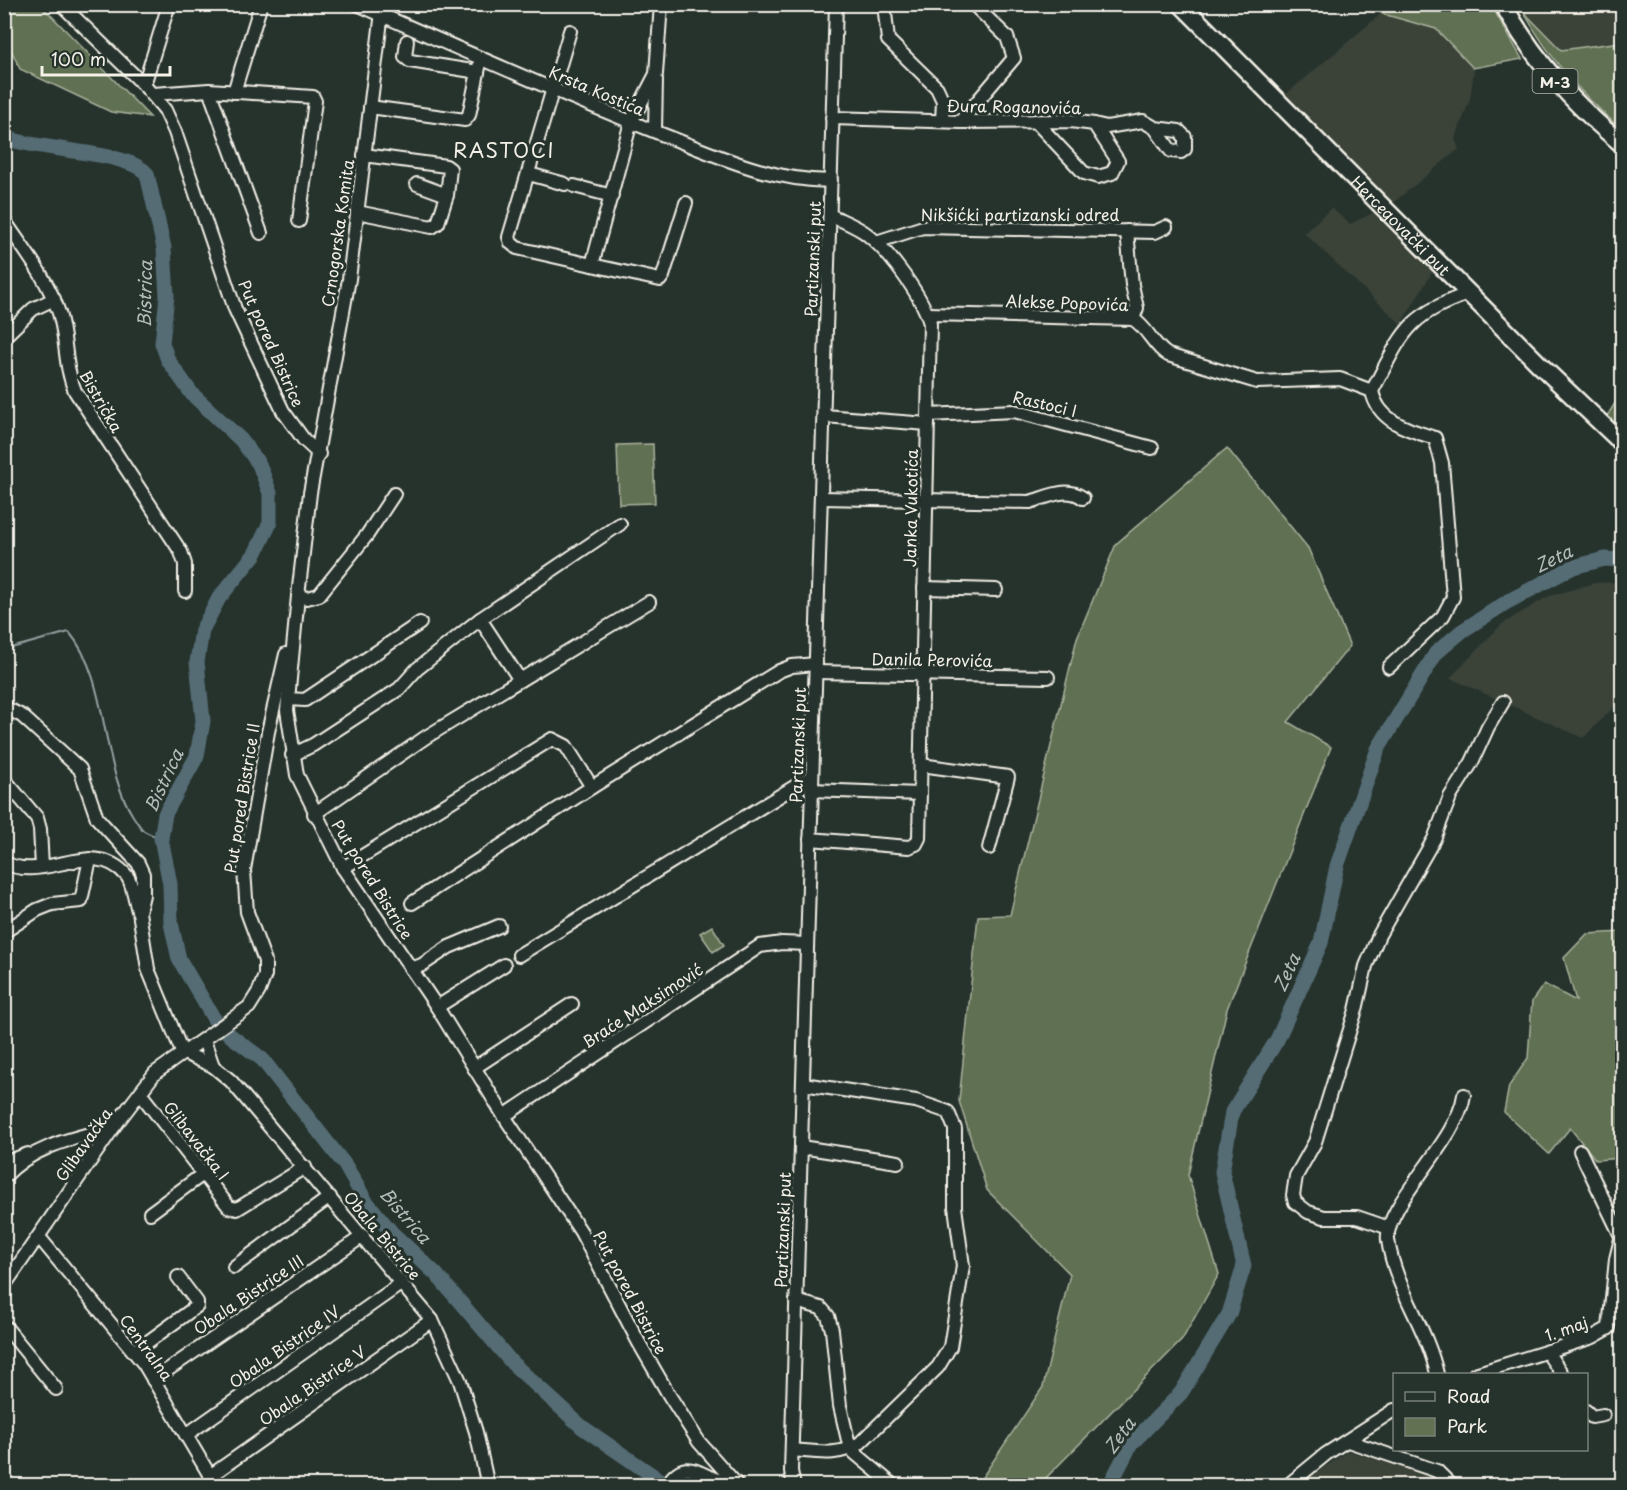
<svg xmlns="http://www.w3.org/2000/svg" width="1627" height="1490" font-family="'Playpen Sans',sans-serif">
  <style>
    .built { fill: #3a4238 }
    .green { fill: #617152; stroke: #aab19d; stroke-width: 1.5 }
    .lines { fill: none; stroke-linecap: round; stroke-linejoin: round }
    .stream { stroke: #95a1a2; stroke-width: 2 }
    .river { stroke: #556c74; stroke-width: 15 }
    .minor-casing { stroke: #f4f1e8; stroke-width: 16 }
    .major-casing { stroke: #f4f1e8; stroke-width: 21 }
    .minor { stroke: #26332d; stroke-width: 12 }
    .major { stroke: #26332d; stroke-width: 16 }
    .labels { text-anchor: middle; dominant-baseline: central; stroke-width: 6; stroke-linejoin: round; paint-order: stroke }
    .shield { fill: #26332d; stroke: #b6b8b0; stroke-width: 1.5 }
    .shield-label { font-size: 15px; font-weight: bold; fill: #f4f1e8 }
    .street-label { font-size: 16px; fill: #f4f1e8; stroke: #26332d }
    .water-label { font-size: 18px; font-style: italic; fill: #b4bcba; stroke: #26332d }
    .quarter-label { font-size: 20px; letter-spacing: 1.5px; fill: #f4f1e8; stroke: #26332d }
  </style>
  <rect width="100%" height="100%" fill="#26332d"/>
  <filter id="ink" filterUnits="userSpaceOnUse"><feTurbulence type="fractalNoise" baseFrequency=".0167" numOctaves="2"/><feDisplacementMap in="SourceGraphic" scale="12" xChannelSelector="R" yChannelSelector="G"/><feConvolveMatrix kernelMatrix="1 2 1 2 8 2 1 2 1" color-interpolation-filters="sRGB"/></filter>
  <g filter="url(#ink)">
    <g class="built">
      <polygon points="1521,5 1619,5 1622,43 1561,50 1523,11"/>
      <polygon points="1382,13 1436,29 1474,69 1470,100 1455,139 1459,149 1393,203 1285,95"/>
      <polygon points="1331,208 1350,224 1373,213 1433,271 1401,324 1304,233"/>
      <polygon points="1622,582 1622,699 1583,738 1450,678 1502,624 1547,597 1594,583"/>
      <polygon points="1348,1451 1431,1476 1444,1486 1297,1486"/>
    </g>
    <g class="green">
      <polygon points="4,5 41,5 150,117 111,112 20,69 5,37"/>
      <polygon points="1367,5 1491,5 1522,59 1473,68 1436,29 1383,14"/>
      <path d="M1619 5H1622V130C1578 90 1553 64 1523 11L1561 50 1621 42Z"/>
      <polygon points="1622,392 1622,433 1605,419"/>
      <polygon points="653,444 655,503 619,504 617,445"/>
      <polygon points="1227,448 1308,548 1350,646 1288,722 1331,747 1227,1009 1188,1175 1219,1274 1182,1340 1039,1485 977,1485 1043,1387 1070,1274 987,1190 959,1101 978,916 1010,915 1077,638 1116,544"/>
      <polygon points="712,926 724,945 713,952 700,933"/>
      <polygon points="1622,932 1622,1158 1596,1160 1570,1128 1549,1154 1504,1112 1509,1086 1528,1058 1532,1001 1544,984 1576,1001 1564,958 1587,934"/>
    </g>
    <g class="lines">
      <path class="stream" d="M4 650 69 632C110 681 99 762 133 816 136 820 140 828 144 831 149 834 156 836 161 838"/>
      <g class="river">
        <path d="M4 137C40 152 127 150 147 174L164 248 167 296 162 343 168 360 192 394 241 440 259 464 270 493V523L255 554 219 598 202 630 197 662 203 721 197 756 165 814 161 838 170 884 171 923 179 959 214 1019 231 1036 262 1059 345 1165 365 1200 392 1233 436 1274 512 1363 582 1427 668 1486"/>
        <polyline points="1109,1486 1131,1444 1181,1393 1229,1314 1244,1266 1222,1172 1232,1112 1277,1040 1321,943 1337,866 1378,749 1436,653 1462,631 1507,602 1573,567 1605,559 1622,560"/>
      </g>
      <defs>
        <g id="minor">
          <polyline points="61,4 144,85"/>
          <polyline points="169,4 144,85 165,110 175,132 235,309 283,411 304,440 319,454"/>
          <path d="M357 4C457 48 556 92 656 132 714 154 768 181 831 181"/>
          <polyline points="383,4 349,279 310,493 298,596 287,710 297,775 343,868 437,1007 504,1116 581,1232 639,1343 669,1395 699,1442 738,1486"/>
          <polyline points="884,4 888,40 937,88 943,101 942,121"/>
          <polyline points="570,31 509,237 511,243 517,248 592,265 631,122 656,74 661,4"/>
          <polyline points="407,41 405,57 410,61 478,72"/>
          <polyline points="209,90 261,233"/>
          <polyline points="234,92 261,4"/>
          <polyline points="153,94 209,90 313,97 315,101 299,221"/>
          <polyline points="370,107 465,120 469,115 481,58"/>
          <polyline points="832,118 963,122 1071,121 1094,124 1118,161 1112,173 1098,177 1084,173 1035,121"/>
          <polyline points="960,122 1014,58 1007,37 973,4"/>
          <polyline points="1094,124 1107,127 1143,121 1155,128 1171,151 1181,152 1185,149 1185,137 1179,131 1155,128"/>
          <polyline points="655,131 656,79"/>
          <polyline points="364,155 446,166 450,169 447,195 417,184"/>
          <polyline points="529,174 565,184"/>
          <polyline points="574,186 612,196"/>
          <polyline points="357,212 432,227 438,223 447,195"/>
          <path d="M4 220C24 250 48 279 59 313 67 339 64 366 75 391L181 552 185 564V591"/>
          <polyline points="1127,231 1132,285 1137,308 1133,319"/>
          <polyline points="876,242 923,227 1155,232 1166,227"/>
          <polyline points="592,265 660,280 663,276 686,203"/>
          <path d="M928 314 1133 319C1148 328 1153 346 1168 355L1257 382 1340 379 1372 391"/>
          <polyline points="4,337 33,309 54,299"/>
          <polyline points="928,415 1014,411 1152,448"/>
          <polyline points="824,416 928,424"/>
          <path d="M821 498 1030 502C1048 497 1067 486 1083 498"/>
          <polyline points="924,588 996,590"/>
          <polyline points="298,596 307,598 319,595 367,535 394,494"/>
          <polyline points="480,619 520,680"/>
          <path d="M1389 667 1443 616 1453 597 1442 463 1435 438C1409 430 1378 422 1372 391 1402 335 1406 314 1471 293"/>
          <polyline points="816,672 1048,677"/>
          <polyline points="288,699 305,700 420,623"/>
          <polyline points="4,707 22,716 80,769 97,818 138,863 143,874 143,895 139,912 148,969 182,1052"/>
          <polyline points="292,755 313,745 399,689 417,669 480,619 620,524"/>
          <polyline points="921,765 1008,777 989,848"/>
          <polyline points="4,779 37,818 40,829 42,867"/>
          <polyline points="811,790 920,794"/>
          <polyline points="314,814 426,737 649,602"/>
          <path d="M810 839 909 847 916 844 919 838 930 324C924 298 889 252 868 235 857 226 842 221 830 215"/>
          <path d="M4 862C42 885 93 835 127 876 133 884 135 901 138 911"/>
          <polyline points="343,868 552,739 566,746 592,787"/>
          <polyline points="412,903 592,787 779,671 792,666 816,664"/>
          <polyline points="4,932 37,910 52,904 81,901 90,859"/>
          <polyline points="519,955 812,776"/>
          <polyline points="411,969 422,965 449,947 499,926"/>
          <polyline points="437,1007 504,965"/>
          <polyline points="204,1040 213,1066"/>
          <polyline points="182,1052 213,1066 231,1081 432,1320 460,1381 476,1432 488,1486"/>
          <polyline points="474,1068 572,1004"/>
          <polyline points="140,1093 229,1207 237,1209 305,1167"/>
          <polyline points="504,1116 760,946 782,943 807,944"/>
          <polyline points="801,1147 898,1162"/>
          <polyline points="1580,1151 1621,1236"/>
          <polyline points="4,1163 28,1154"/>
          <path d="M4 1177C33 1146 74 1138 113 1128"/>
          <polyline points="150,1213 203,1174"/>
          <polyline points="1389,1228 1357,1217 1324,1217 1308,1212 1295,1202 1293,1195 1296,1176 1315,1142 1356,1010 1366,966 1379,935 1434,839 1450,797 1472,762 1488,727 1503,702"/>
          <polyline points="39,1237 144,1364 216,1486"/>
          <polyline points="234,1267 330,1197"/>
          <polyline points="4,1286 113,1128 155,1073 249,1007 259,991 265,975 265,961 247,912 244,870 268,732 286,654"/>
          <polyline points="796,1301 821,1308 828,1316 832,1330 840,1406 850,1449 894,1486"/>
          <polyline points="4,1325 56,1389"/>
          <polyline points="134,1352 197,1306 197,1302 178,1277"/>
          <polyline points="1547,1352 1562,1374"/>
          <path d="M1437 1374C1427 1327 1395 1289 1388 1240 1383 1206 1458 1141 1464 1095"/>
          <polyline points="1475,1374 1593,1337 1609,1328 1616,1259 1622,1235"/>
          <polyline points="153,1380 363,1236"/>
          <polyline points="1586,1411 1592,1417 1603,1415"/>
          <polyline points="186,1435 402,1283"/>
          <polyline points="1348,1441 1437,1471 1452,1486"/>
          <path d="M792 1450C818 1452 838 1457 860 1443L938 1367 950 1347 963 1266 955 1207V1129L948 1112 916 1101 803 1084"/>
          <polyline points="210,1476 432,1320"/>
          <path d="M666 1486C689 1449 703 1485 733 1481"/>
          <polyline points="794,1486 791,1471 836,4"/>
          <polyline points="1287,1486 1326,1454 1394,1410"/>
        </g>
        <g id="major">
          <path id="s1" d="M1181 4 1541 366 1622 443"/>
          <path d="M1503 4C1533 59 1574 105 1622 144"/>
        </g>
      </defs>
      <use href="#minor" class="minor-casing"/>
      <use href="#major" class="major-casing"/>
      <use href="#minor" class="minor"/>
      <use href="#major" class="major"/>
    </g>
  </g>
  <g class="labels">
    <rect class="shield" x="1532.5" y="69" width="45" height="24" rx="4.5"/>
    <g class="shield-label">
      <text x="1555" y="81">M-3</text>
    </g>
    <g class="street-label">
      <text transform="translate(597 90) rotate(23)">Krsta Kostića</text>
      <text transform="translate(1014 106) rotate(1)">Đura Roganovića</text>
      <text x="1020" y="214">Nikšićki partizanski odred</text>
      <text stroke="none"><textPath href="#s1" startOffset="312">Hercegovački put</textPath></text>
      <text transform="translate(337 233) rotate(-82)">Crnogorska Komita</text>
      <text transform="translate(812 259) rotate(-88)">Partizanski put</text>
      <text transform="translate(1067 302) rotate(2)">Alekse Popovića</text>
      <text transform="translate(272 343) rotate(66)">Put pored Bistrice</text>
      <text transform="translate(102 401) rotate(60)">Bistrička</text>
      <text transform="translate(1045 403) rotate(13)">Rastoci I</text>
      <text transform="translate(910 508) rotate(-89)">Janka Vukotića</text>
      <text transform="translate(932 659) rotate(1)">Danila Perovića</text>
      <text transform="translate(797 745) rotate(-88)">Partizanski put</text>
      <text transform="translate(241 798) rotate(-81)">Put pored Bistrice II</text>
      <text transform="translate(373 879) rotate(58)">Put pored Bistrice</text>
      <text transform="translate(642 1005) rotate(-33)">Braće Maksimović</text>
      <text transform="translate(197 1140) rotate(52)">Glibavačka I</text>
      <text transform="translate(83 1144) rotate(-55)">Glibavačka</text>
      <text transform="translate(782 1230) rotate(-88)">Partizanski put</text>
      <text transform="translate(383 1235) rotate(50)">Obala Bistrice</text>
      <text transform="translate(631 1292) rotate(62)">Put pored Bistrice</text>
      <text transform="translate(248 1294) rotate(-34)">Obala Bistrice III</text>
      <text transform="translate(1566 1328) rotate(-19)">1. maj</text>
      <text transform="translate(284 1346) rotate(-35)">Obala Bistrice IV</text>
      <text transform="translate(147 1347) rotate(54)">Centralna</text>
      <text transform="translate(312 1385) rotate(-35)">Obala Bistrice V</text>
    </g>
    <g class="water-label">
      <text transform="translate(144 294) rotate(-89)">Bistrica</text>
      <text transform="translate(1553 558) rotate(-26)">Zeta</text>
      <text transform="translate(163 780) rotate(-65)">Bistrica</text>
      <text transform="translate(1286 972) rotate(-65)">Zeta</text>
      <text transform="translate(406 1215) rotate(49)">Bistrica</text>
      <text transform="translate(1119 1435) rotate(-54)">Zeta</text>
    </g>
    <g class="quarter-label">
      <text x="504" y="150">RASTOCI</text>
    </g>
  </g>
  <rect width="1627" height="1490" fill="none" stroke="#26332d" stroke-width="24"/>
  <rect x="12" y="12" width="1603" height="1466" fill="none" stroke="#f4f1e8" stroke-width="2" filter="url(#ink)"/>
  <rect x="1393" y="1373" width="195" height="78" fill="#26332d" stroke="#787f78" stroke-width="1.5"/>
  <rect x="1405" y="1392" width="30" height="9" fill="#26332d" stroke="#787f78" stroke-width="1.5"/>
  <text x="1447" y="1403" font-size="18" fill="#f4f1e8">Road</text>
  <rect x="1405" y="1418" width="30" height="18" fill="#617152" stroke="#787f78" stroke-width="1.5"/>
  <text x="1447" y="1433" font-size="18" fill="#f4f1e8">Park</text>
  <path d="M42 66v9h128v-9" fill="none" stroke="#f4f1e8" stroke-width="3"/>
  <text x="51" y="66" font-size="18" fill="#f4f1e8" stroke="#26332d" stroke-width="4.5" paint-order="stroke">100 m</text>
</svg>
